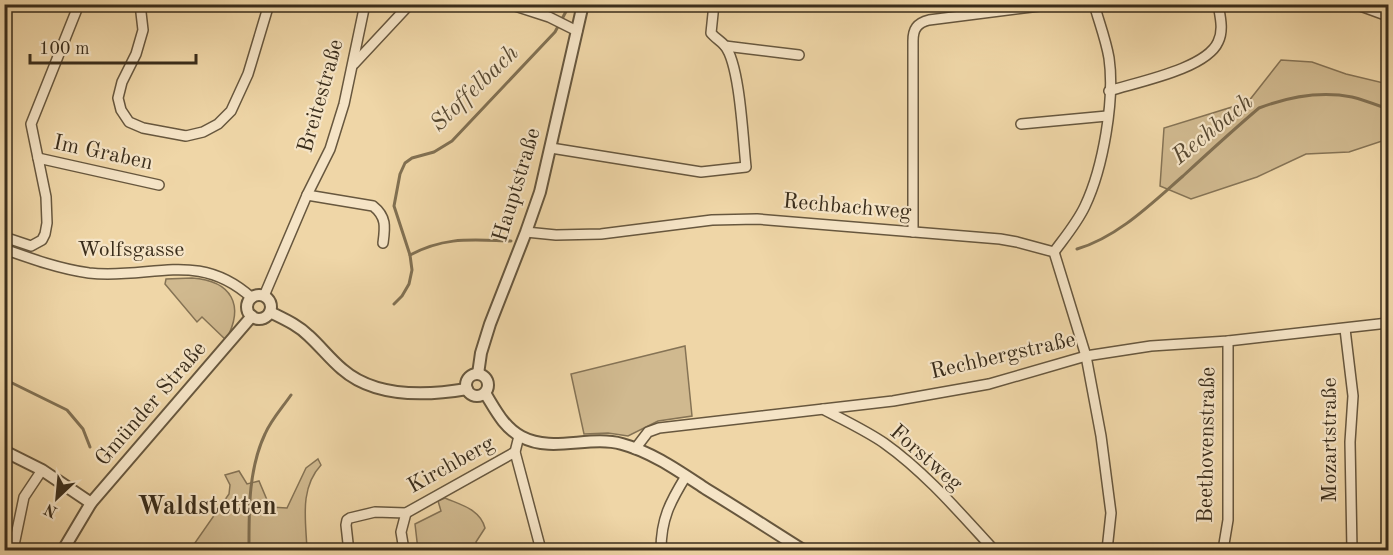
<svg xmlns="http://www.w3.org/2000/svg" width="1393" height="555" font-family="'Old Standard TT',serif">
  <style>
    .green { fill: #d0b98f; stroke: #857355; stroke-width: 1.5 }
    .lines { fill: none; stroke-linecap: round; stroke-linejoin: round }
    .stream { stroke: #817052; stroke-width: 3 }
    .minor-casing { stroke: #67573e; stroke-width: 12 }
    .tertiary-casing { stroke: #67573e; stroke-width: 14 }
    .minor { stroke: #f5e4c6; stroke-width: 9 }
    .tertiary { stroke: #f5e4c6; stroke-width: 10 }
    .labels { text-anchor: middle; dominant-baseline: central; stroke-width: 4.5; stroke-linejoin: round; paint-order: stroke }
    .street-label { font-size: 22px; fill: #3a2d1b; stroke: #f5e4c6 }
    .water-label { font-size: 24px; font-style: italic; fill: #584932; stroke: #f5e4c6 }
    .quarter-label { font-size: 26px; font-weight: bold; fill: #3a2d1b; stroke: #f5e4c6 }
  </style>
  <rect width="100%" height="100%" fill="#efd6a7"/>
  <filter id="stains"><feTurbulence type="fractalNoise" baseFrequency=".00333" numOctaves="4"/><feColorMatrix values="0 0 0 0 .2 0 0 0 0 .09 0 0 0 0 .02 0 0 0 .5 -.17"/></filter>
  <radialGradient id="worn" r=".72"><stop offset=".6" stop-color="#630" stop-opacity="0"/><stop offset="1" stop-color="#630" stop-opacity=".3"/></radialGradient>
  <g class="green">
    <polygon points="1281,60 1312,62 1346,74 1388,84 1388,142 1382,141 1349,152 1306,154 1257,177 1191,199 1160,186 1164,128 1248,102"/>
    <path d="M192 278C232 281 245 305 226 340L202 317 197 322 165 284 166 279Z"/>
    <polygon points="685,346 692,416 658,421 628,436 608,433 584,434 571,374"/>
    <path d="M318 459 321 465C299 489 306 521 307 550H190L229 494 230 485 225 475 239 471 247 484 259 481 270 507 287 508 306 468Z"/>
    <path d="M445 498C461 505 480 509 485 528L476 542 478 550H418L415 524 441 511 438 501Z"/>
  </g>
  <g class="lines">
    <g class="stream">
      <path d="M1077 249C1118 237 1152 203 1183 176 1208 153 1233 130 1259 108 1288 97 1321 91 1352 97 1364 100 1377 105 1388 109"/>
      <path d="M410 255C446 236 472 240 511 241"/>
      <polyline points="394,304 402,296 409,284 412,270 410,255 394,206 400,174 405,163 412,158 434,152 452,141 555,32 570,4"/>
      <polyline points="4,379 67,410 83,429 90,447"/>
      <path d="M249 550C249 512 248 470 265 434 271 420 282 408 291 395"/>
    </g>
    <defs>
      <g id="minor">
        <polyline points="140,4 143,30 136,54 122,82 118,98 121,110 129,122 143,128 186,136 203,132 218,124 231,111 248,74 269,4"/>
        <polyline points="509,4 549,17 577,31"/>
        <polyline points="1355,4 1388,16"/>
        <polyline points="725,46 799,55"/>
        <polyline points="354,64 410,4"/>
        <path d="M1109 91C1137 82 1206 69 1218 42 1224 30 1220 16 1218 4"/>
        <polyline points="1021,124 1107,116"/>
        <path d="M551 148 701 172 746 167C743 140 740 65 725 46 721 41 715 38 711 33L714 4"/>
        <polyline points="38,158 159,185"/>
        <path d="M307 195 373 206C387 217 385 228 383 243"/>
        <polyline points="526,232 556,235 601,234 712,220 757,219 1000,239 1017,242 1054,252 1086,356 1101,436 1111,513 1107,550"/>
        <path d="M913 232V41C913 29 917 23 929 20L1056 4"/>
        <polyline points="10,239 31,246 42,240 45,234 47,223 46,197 31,124 79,4"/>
        <path d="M4 249C32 259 60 269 89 273 151 280 198 249 252 298"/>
        <path d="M1054 252C1065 237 1077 223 1085 206 1103 168 1115 100 1109 58 1106 40 1099 22 1094 4"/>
        <polyline points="264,296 307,195 330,149 344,104 365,4"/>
        <polyline points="1345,329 1353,396 1350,442 1352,550"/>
        <path d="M823 409C843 420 865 430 884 443 925 472 960 513 994 550"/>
        <polyline points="519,436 515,452 541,550"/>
        <polyline points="635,449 648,432 659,428 893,401 989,384 1086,356 1151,346 1228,341 1388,323"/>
        <polyline points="13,550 24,497 42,470"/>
        <polyline points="347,550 348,543 346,525 347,520 350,518 375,512 406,513 515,452"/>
        <polyline points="404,550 401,532 406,513"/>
        <path d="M661 550C661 519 670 502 686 476"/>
        <polyline points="1223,550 1228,520 1228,341"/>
      </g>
      <g id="tertiary">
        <circle cx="259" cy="307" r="12"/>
        <path d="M270 312C284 319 298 325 309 336 321 347 330 359 342 369 375 398 426 396 467 389"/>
        <polyline points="478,374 481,353 490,324 526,232 540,192 583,4"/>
        <circle cx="477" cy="385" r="11"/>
        <path d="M485 393C495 409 504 428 522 437 552 453 590 435 622 444 652 452 680 472 706 489 739 509 771 530 803 550"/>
        <polyline points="4,451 42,470 91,503"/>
        <polyline points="63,550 91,503 252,316"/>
      </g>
    </defs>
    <use href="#minor" class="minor-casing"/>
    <use href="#tertiary" class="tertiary-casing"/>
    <use href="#minor" class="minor"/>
    <use href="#tertiary" class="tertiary"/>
  </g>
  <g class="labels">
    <g class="street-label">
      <text transform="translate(321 96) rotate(-74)">Breitestraße</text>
      <text transform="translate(103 153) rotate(12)">Im Graben</text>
      <text transform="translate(517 185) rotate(-73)">Hauptstraße</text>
      <text transform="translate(847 207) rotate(5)">Rechbachweg</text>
      <text x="131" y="250">Wolfsgasse</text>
      <text transform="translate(1003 356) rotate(-13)">Rechbergstraße</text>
      <text transform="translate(151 404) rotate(-49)">Gmünder Straße</text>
      <text transform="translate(1330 440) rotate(-90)">Mozartstraße</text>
      <text transform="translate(1207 445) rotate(-89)">Beethovenstraße</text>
      <text transform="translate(926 458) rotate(41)">Forstweg</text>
      <text transform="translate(451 465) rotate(-29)">Kirchberg</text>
    </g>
    <g class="water-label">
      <text transform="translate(475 89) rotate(-44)">Stoffelbach</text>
      <text transform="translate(1213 130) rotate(-39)">Rechbach</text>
    </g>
    <g class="quarter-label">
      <text x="207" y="507">Waldstetten</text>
    </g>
  </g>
  <rect width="1393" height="555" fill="none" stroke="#efd6a7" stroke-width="24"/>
  <rect x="6" y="6" width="1381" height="543" fill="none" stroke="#3a2d1b" stroke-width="3"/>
  <rect x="12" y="12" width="1369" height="531" fill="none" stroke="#3a2d1b" stroke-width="1.5"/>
  <g transform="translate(57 498) rotate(206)" stroke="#f5e4c6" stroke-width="4.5" paint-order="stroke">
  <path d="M0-4.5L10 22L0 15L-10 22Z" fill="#3a2d1b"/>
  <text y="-9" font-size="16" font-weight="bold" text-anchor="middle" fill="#3a2d1b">N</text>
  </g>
  <path d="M30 54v9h166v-9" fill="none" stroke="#3a2d1b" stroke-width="3"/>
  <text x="39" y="54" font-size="18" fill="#3a2d1b" stroke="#f5e4c6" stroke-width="4.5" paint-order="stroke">100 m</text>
  <rect width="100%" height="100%" filter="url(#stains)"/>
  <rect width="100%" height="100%" fill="url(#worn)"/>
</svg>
